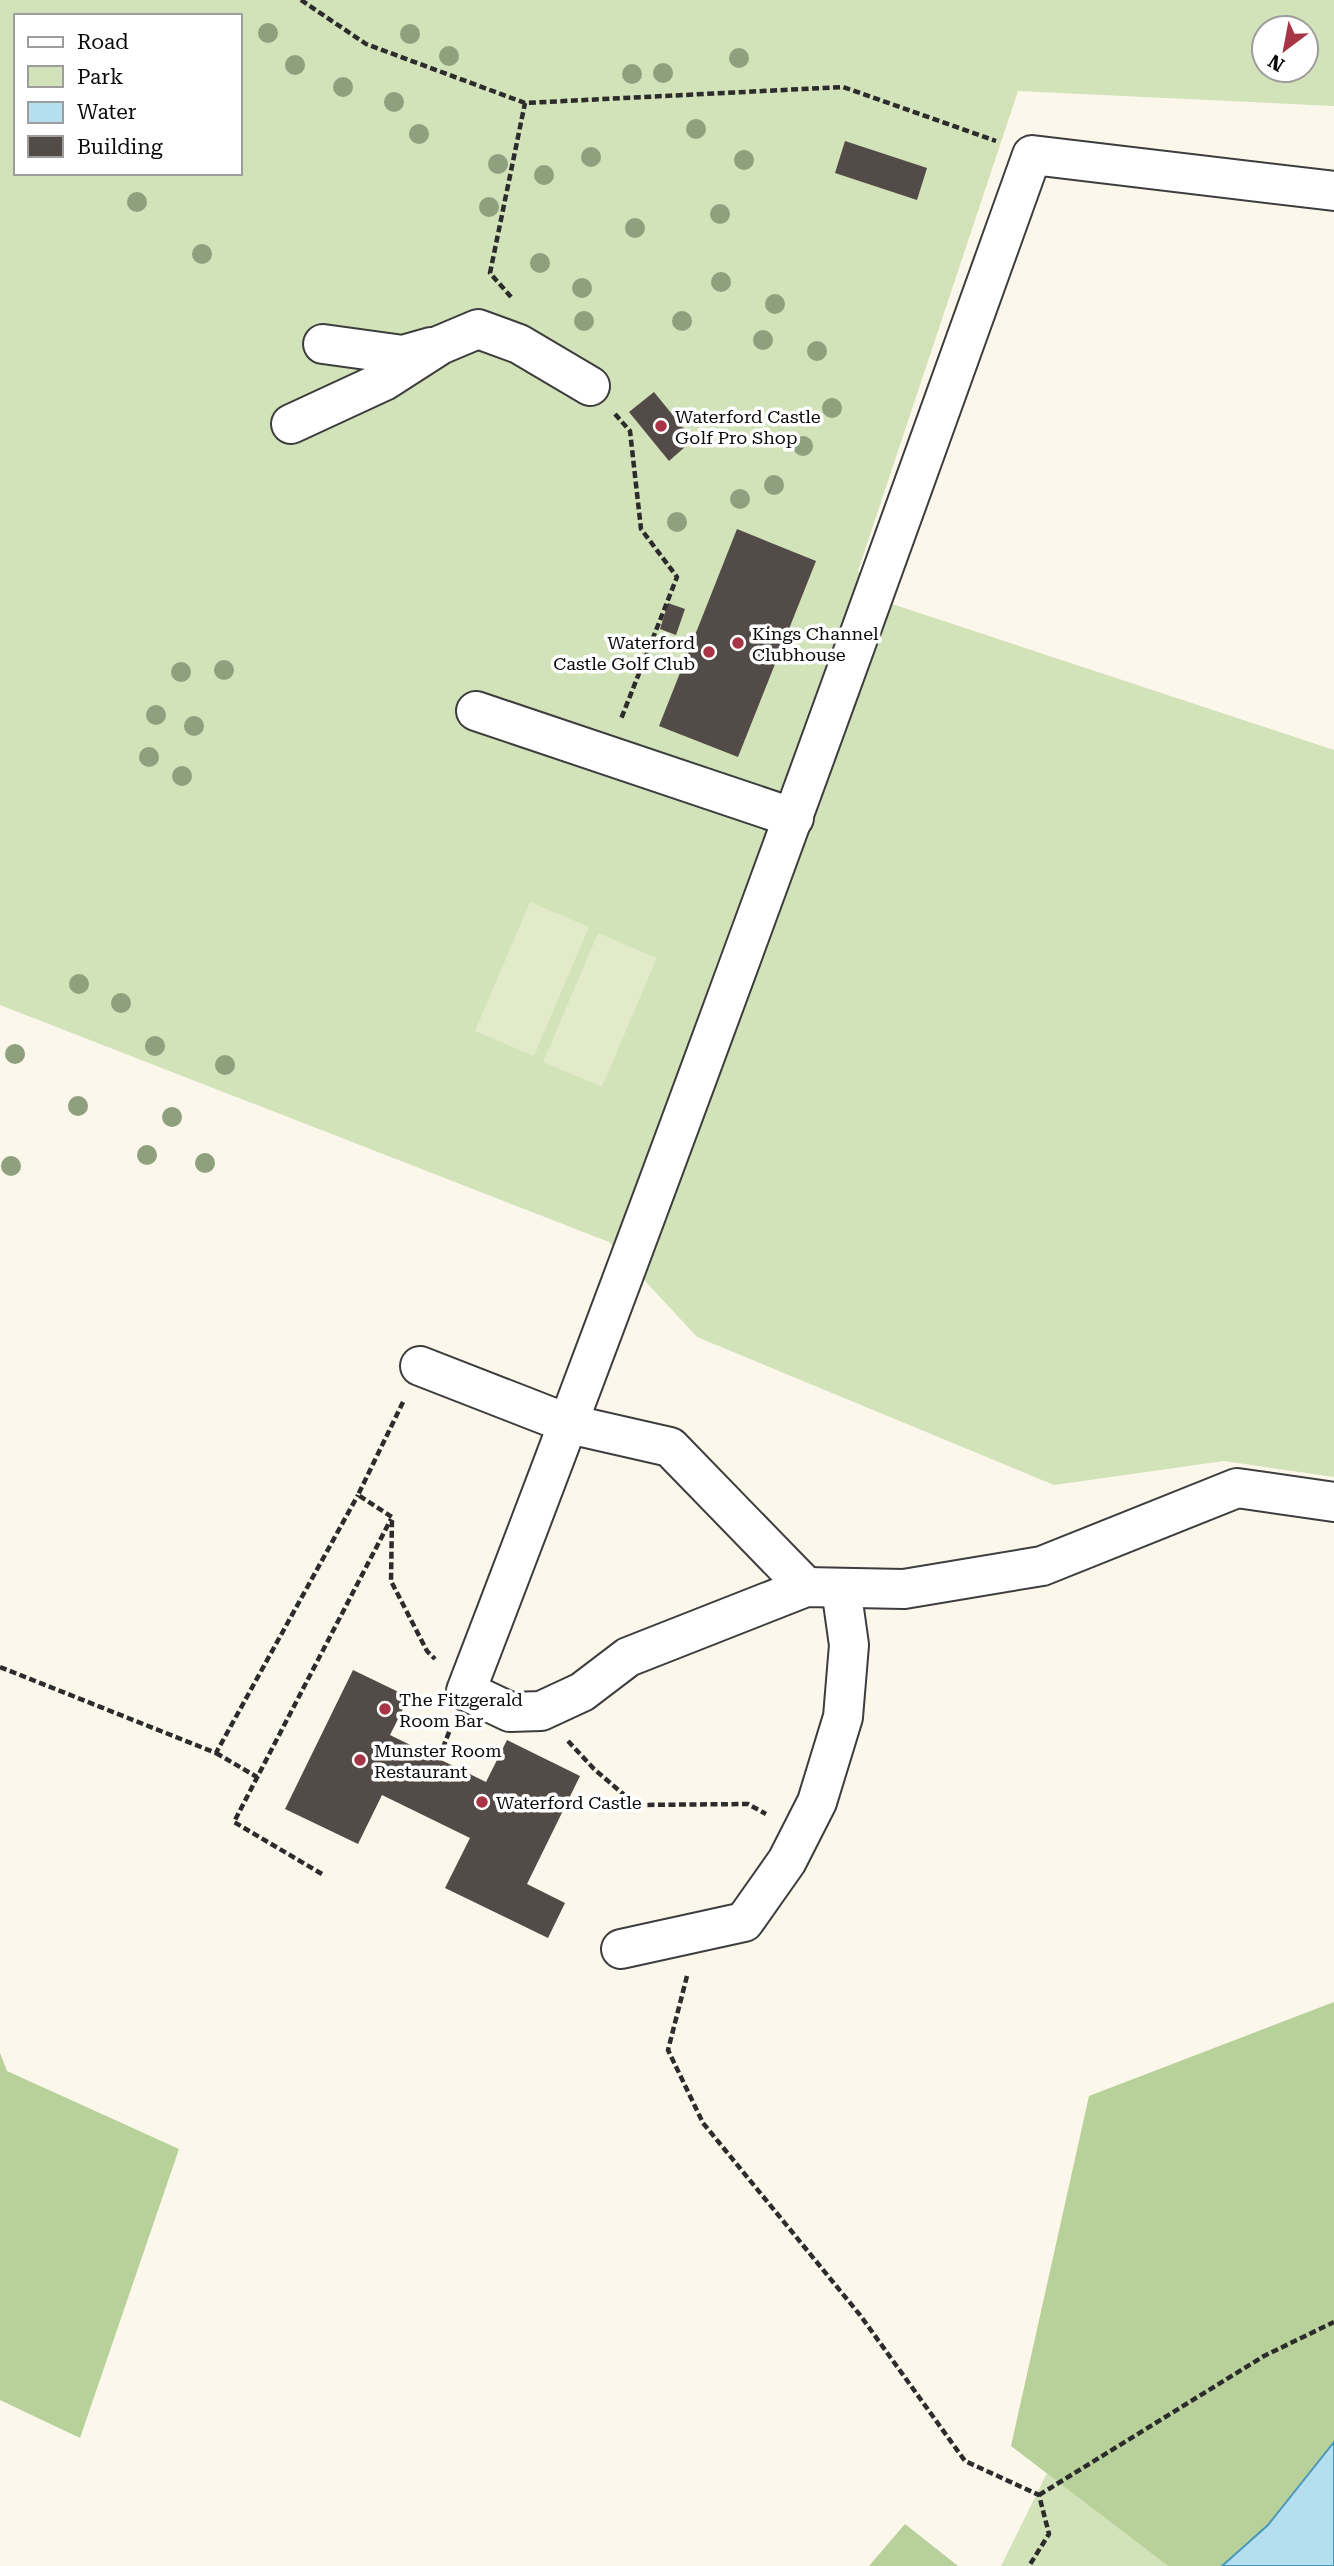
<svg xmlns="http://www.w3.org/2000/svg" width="1334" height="2566" font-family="'Roboto Serif',serif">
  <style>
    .green { fill: #d2e2b9; fill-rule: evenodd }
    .forest { fill: #b8d19a }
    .pitch { fill: #e2eac9 }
    .water { fill: #b5deee; stroke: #4698bb; stroke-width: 2 }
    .building { fill: #524b48 }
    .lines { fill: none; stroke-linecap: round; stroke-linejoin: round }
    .minor-casing { stroke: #3d3d3d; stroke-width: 42 }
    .path { stroke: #2c2c2c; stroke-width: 4.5; stroke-dasharray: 7 3.5; stroke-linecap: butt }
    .minor { stroke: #fff; stroke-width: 38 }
    .tree { fill: #8ea07e }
    .poi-dot { fill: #a83545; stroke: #fff; stroke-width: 2.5 }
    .labels { text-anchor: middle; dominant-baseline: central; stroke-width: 7; stroke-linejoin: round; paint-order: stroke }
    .poi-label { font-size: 18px; fill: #0a0a0a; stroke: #fff; text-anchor: start }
  </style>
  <rect width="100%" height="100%" fill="#fcf7eb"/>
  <g class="green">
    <path d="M0 0H1334V106L1018 91 858 571 886 602 1334 750V1477L1224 1461 1054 1485 697 1337 609 1242 0 1005ZM16 16H240V173H16ZM1264 28H1306V70H1264Z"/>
    <polygon points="1047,2473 1168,2566 1001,2566"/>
  </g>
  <g class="forest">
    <polygon points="1334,2002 1334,2442 1268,2525 1222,2566 1168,2566 1011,2446 1089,2096"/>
    <polygon points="0,2053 7,2071 179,2149 80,2438 0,2400"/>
    <polygon points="905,2524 958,2566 869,2566"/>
  </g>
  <g class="pitch">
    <polygon points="530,902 589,927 534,1056 475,1031"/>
    <polygon points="598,933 657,958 602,1087 543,1062"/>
  </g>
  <polygon class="water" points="1334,2442 1334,2566 1222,2566 1268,2525"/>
  <g class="building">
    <polygon points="845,141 927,168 917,200 835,173"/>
    <polygon points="654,392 693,440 669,461 629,412"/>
    <polygon points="737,529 816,561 738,757 659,726"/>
    <polygon points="668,603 685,609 676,635 660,629"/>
    <polygon points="353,1670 409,1697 390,1735 486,1782 507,1740 580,1776 527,1884 565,1903 548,1938 445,1888 470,1838 382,1795 358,1844 285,1809"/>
  </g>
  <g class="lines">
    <defs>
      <g id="minor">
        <path d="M1334 191 1032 155C848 669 662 1182 466 1691L510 1712 541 1711 582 1692 628 1657 806 1587 904 1589 1042 1566 1237 1488 1334 1502"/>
        <polyline points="323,344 403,355 431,347"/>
        <polyline points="291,424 384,381 440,345 478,329 519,344 590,386"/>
        <polyline points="476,711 794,818"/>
        <polyline points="420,1366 569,1424 670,1447 806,1587"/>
        <polyline points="621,1949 744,1922 787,1861 817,1802 843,1717 849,1645 841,1588"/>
      </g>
    </defs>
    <use href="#minor" class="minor-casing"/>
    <g class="path">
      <polyline points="301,0 366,44 525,103 843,87 996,141"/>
      <polyline points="511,297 490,273 525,103"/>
      <polyline points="615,414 630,431 641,529 677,577 621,719"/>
      <polyline points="403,1402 358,1495 392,1517 391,1581 427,1651 435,1659"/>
      <polyline points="0,1667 216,1753 358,1495"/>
      <polyline points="568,1741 594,1769 636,1805 748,1804 766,1814"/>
      <polyline points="216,1753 257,1777"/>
      <polyline points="439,1758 451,1727"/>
      <polyline points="322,1874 234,1822 391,1519"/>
      <polyline points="687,1976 668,2050 703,2123 860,2315 965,2461 1039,2495 1049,2534 1029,2566"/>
      <polyline points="1039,2495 1264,2356 1334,2322"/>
    </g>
    <use href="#minor" class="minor"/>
  </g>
  <g class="tree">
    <circle cx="268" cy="33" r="10"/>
    <circle cx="410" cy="34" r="10"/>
    <circle cx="449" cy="56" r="10"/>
    <circle cx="739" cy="58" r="10"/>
    <circle cx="295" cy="65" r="10"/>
    <circle cx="663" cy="73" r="10"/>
    <circle cx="632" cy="74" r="10"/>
    <circle cx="343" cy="87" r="10"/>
    <circle cx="394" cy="102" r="10"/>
    <circle cx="696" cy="129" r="10"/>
    <circle cx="419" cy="134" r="10"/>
    <circle cx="591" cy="157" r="10"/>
    <circle cx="744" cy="160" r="10"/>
    <circle cx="498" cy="164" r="10"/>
    <circle cx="544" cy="175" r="10"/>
    <circle cx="137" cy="202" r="10"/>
    <circle cx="489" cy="207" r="10"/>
    <circle cx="720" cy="214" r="10"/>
    <circle cx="635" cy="228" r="10"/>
    <circle cx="202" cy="254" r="10"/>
    <circle cx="540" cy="263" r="10"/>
    <circle cx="721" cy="282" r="10"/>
    <circle cx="582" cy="288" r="10"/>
    <circle cx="775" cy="304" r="10"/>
    <circle cx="584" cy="321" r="10"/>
    <circle cx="682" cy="321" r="10"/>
    <circle cx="763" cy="340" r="10"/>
    <circle cx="817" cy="351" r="10"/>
    <circle cx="832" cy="408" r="10"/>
    <circle cx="803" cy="446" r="10"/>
    <circle cx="774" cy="485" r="10"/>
    <circle cx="740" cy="499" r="10"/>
    <circle cx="677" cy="522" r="10"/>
    <circle cx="224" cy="670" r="10"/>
    <circle cx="181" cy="672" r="10"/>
    <circle cx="156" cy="715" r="10"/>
    <circle cx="194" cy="726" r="10"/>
    <circle cx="149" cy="757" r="10"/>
    <circle cx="182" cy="776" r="10"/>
    <circle cx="79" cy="984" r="10"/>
    <circle cx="121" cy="1003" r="10"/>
    <circle cx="155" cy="1046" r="10"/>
    <circle cx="15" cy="1054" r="10"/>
    <circle cx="225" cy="1065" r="10"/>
    <circle cx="78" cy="1106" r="10"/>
    <circle cx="172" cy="1117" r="10"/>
    <circle cx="147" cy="1155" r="10"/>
    <circle cx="205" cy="1163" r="10"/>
    <circle cx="11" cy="1166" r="10"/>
  </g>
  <g class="poi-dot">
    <circle cx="661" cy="426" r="7"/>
    <circle cx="738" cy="643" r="7"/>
    <circle cx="709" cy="652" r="7"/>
    <circle cx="385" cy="1709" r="7"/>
    <circle cx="360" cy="1760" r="7"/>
    <circle cx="482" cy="1802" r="7"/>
  </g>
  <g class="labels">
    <g class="poi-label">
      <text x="675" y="416">Waterford Castle<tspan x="675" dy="21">Golf Pro Shop</tspan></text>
      <text x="752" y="633">Kings Channel<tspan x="752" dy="21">Clubhouse</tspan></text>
      <text x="695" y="642" text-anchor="end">Waterford<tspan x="695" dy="21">Castle Golf Club</tspan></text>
      <text x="399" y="1699">The Fitzgerald<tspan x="399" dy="21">Room Bar</tspan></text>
      <text x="374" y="1750">Munster Room<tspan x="374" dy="21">Restaurant</tspan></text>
      <text x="496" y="1802">Waterford Castle</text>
    </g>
  </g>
  <rect x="14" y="14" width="228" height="161" fill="#ffffff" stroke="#9d9d9d" stroke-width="2"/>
  <rect x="28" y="37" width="35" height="10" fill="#ffffff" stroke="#9d9d9d" stroke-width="2"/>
  <text x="77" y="49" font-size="21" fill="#0a0a0a">Road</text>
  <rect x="28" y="66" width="35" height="21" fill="#d2e2b9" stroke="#9d9d9d" stroke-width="2"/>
  <text x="77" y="84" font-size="21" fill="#0a0a0a">Park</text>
  <rect x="28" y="102" width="35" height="21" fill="#b5deee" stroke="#9d9d9d" stroke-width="2"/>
  <text x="77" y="119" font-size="21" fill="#0a0a0a">Water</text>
  <rect x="28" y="136" width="35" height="21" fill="#524b48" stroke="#9d9d9d" stroke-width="2"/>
  <text x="77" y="154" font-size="21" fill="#0a0a0a">Building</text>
  <g transform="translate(1285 49) rotate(212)"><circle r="33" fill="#ffffff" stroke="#9d9d9d" stroke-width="2"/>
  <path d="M0-5L12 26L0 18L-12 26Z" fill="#a83545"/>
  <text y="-10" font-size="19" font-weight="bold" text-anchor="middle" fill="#0a0a0a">N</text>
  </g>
</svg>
